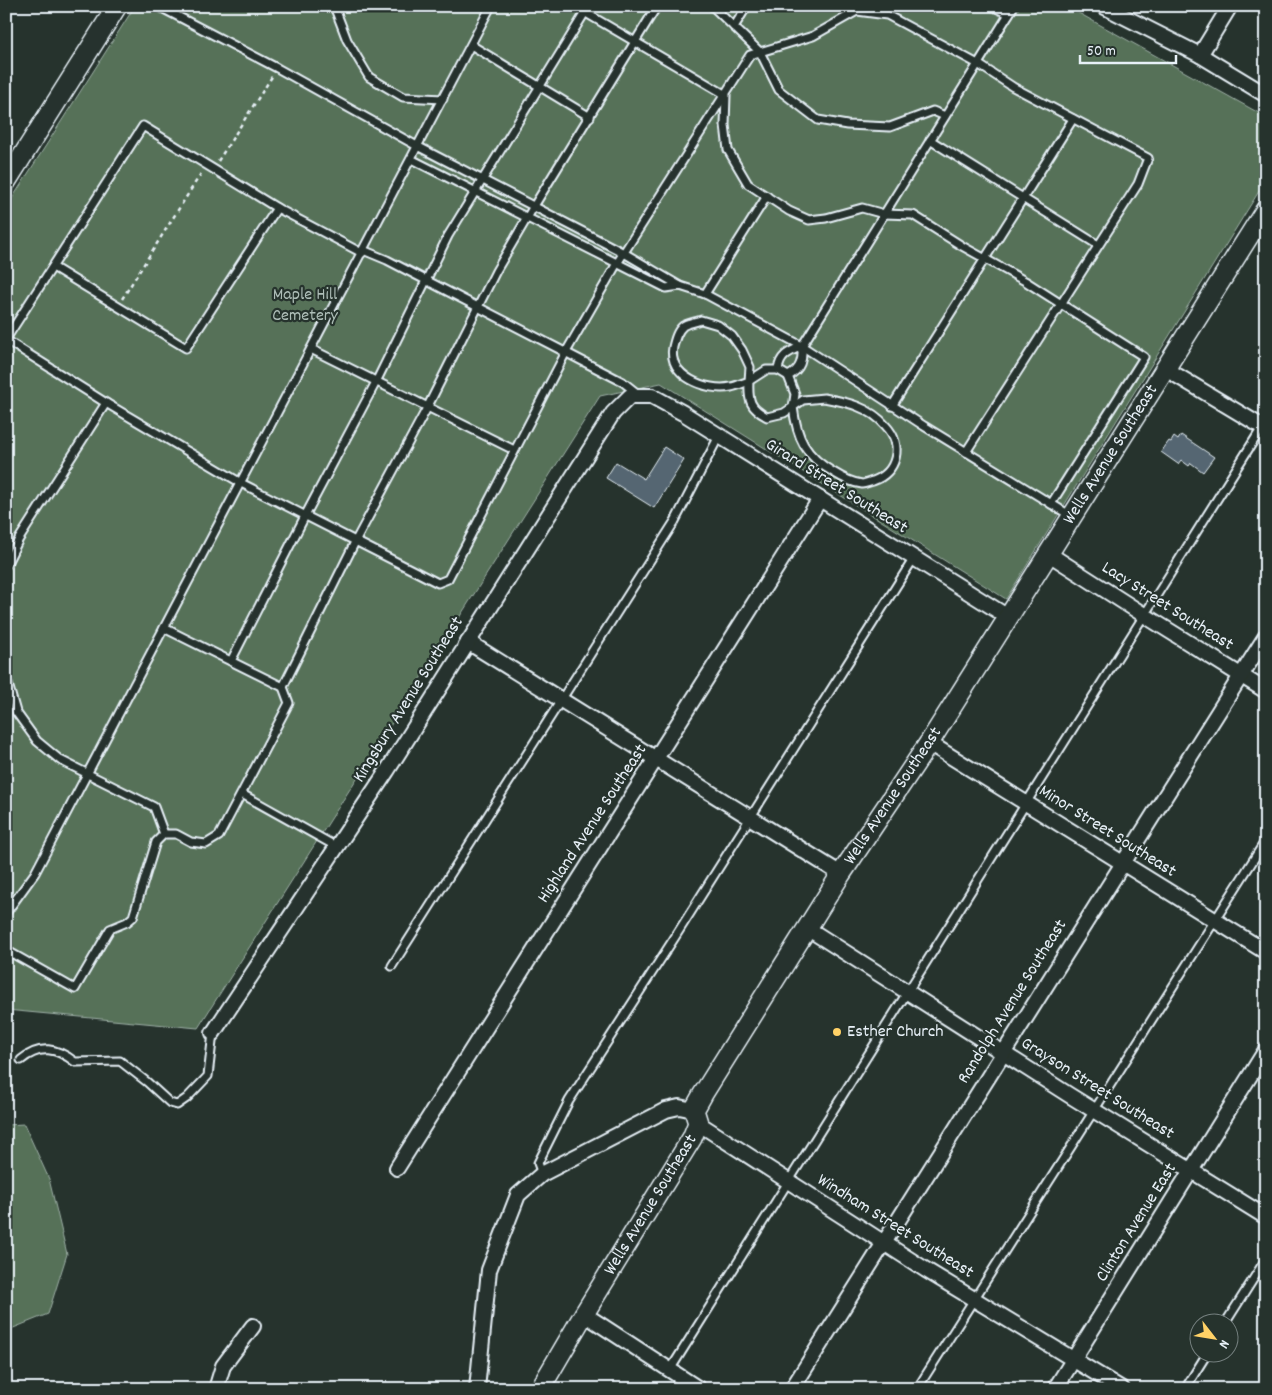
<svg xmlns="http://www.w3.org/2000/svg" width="1272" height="1395" font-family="Dekko,sans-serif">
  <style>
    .green { fill: #567158; stroke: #9fb1a8 }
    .building { fill: #546672; stroke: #e8f1f8 }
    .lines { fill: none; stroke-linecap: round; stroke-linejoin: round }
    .lane-casing { stroke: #e8f1f8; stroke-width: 11 }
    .street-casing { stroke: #e8f1f8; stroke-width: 18 }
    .secondary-casing { stroke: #e8f1f8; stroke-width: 22 }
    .path { stroke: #e8f1f8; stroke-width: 2.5; stroke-dasharray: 4 4; stroke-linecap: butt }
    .lane { stroke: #26332d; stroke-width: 7 }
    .street { stroke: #26332d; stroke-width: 14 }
    .secondary { stroke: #26332d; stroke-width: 19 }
    .poi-dot { fill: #ffd166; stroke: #26332d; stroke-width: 2 }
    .labels { text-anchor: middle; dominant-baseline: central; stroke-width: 4.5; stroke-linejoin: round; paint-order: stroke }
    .park-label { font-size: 18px; fill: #aebeb8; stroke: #26332d }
    .street-label { font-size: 18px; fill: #e8f1f8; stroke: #26332d }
    .poi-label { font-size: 18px; fill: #e8f1f8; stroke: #26332d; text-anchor: start }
  </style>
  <rect width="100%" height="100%" fill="#26332d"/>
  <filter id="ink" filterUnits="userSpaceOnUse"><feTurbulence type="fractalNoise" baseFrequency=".02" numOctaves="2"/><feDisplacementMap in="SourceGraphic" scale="10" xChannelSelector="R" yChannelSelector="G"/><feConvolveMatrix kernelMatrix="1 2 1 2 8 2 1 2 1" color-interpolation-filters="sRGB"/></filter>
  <g filter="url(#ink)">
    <g class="green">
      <polygon points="135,6 1066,6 1266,117 1266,180 1006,599 661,383 600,396 198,1028 6,1010 6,208"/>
      <polygon points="24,1124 49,1179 67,1254 48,1314 6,1331 6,1125"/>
    </g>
    <g class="building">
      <polygon points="1181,435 1214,457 1203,472 1191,463 1189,466 1181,460 1178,464 1161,452 1169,441 1171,442 1174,437 1178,440"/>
      <polygon points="664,447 684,460 654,508 606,478 616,462 644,479"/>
    </g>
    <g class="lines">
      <defs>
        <g id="lane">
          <polyline points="158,6 277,68 417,146 624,253 680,286"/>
          <polyline points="334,6 347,40 369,77 403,97 443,99"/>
          <polyline points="574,6 726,95 725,125 728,150 748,184 789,211 809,220 826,218 862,208 884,214 913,215 962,246 1025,281 1144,357 1051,504"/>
          <polyline points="712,6 760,52 779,90 818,120 847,125 890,127 933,111 945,116"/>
          <polyline points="992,6 1009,14"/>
          <polyline points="734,27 747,6"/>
          <polyline points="471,45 590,117"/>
          <polyline points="930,140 1098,245"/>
          <polyline points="411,159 666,288 680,286 705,294 802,346 924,426 1071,516"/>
          <polyline points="277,208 362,253"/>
          <polyline points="363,250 387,260 623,382 638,394"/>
          <polyline points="705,294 767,196"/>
          <path d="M701 320 718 325 732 336 742 350 750 367 749 381C743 383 737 386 731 387 707 392 667 376 673 347 675 339 677 331 683 326 687 323 696 322 701 320Z"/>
          <polyline points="6,339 143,126 277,208 186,348 53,267"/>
          <polyline points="6,340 106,403 241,483 438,583 448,579 566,352 616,265 750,55 813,36 857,11 887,15 978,64 1013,87 1148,158 1138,184 966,452"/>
          <path d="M802 346C789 352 780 355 778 370L788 376C801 370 803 359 802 346L1014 6"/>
          <polyline points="311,349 514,450"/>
          <path d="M778 370H766L749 381C748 401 750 408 767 417L784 413 793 407 795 394 788 376"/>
          <path d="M824 398C847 402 870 407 886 426 904 445 897 473 873 481 869 482 865 484 862 484 852 483 841 477 833 472 805 456 797 438 793 407L803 400Z"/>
          <polyline points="892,406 1073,119"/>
          <polyline points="6,565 19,539 106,403"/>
          <polyline points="164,628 283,687"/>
          <polyline points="231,661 305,516 376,382 448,236 589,6"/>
          <polyline points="6,677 16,712 37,741 60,760 154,807 164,834"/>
          <polyline points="242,794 337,847"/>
          <polyline points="6,913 35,873 491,6"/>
          <polyline points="6,950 75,989 110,929 127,922 133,917 156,842 164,834 176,834 191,842 206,844 219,836 289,703 283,687 355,542 427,408 496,271 534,206 657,6"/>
          <polyline points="392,966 675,521 719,436"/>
          <path d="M21 1060C40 1044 57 1048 75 1062L120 1061 147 1082 170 1103 177 1105 187 1098 208 1076 213 1033"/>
          <polyline points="542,1174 538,1163 569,1101 675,937 914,558"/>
          <polyline points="1226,1322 1266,1259"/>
          <polyline points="670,1370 1263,426"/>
          <polyline points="917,1389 1266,840"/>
          <polyline points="1185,1389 1208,1352"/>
        </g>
        <g id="street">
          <polyline points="1103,6 1200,55 1266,95"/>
          <polyline points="1200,55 1230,6"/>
          <polyline points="1166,369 1266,429"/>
          <polyline points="1049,554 1144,615 1266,691"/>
          <polyline points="468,642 841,874"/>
          <polyline points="929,743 1266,952"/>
          <polyline points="807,928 1069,1095 1266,1217"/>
          <polyline points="213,1033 387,771 613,413 630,396 652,396 683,413 1008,617"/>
          <polyline points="698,1123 926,1270 1122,1389"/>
          <polyline points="397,1168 820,499"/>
          <polyline points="584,1314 699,1389"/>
          <polyline points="216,1389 223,1366 253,1326"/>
          <polyline points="477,1389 489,1270 518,1195 542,1174 666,1110 679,1107 694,1110"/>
          <polyline points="792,1389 1266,636"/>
          <polyline points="1055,1389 1266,1050"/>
        </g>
        <g id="secondary">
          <polyline points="6,182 117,6"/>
          <path id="s1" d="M540 1389 584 1314 692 1138 698 1123 694 1110 703 1094 841 874 929 743 1266 209"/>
        </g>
      </defs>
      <use href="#lane" class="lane-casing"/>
      <use href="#street" class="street-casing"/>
      <use href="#secondary" class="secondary-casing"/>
      <g class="path">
        <polyline points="218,161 273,75"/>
        <polyline points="122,299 202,172"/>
      </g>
      <use href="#lane" class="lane"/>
      <use href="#street" class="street"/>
      <use href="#secondary" class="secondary"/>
    </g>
  </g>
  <circle class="poi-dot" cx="837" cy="1032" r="5"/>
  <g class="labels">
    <g class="park-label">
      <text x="305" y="295">Maple Hill<tspan x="305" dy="21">Cemetery</tspan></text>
    </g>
    <g class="street-label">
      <text stroke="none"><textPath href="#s1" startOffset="1100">Wells Avenue Southeast</textPath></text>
      <text transform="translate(836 487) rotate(32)">Girard Street Southeast</text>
      <text transform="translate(1167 607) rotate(32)">Lacy Street Southeast</text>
      <text transform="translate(409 700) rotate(-58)">Kingsbury Avenue Southeast</text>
      <text stroke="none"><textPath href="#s1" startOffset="695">Wells Avenue Southeast</textPath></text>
      <text transform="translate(593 824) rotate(-57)">Highland Avenue Southeast</text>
      <text transform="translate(1107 832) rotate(32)">Minor Street Southeast</text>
      <text transform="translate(1013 1002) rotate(-58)">Randolph Avenue Southeast</text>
      <text transform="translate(1097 1089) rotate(32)">Grayson Street Southeast</text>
      <text stroke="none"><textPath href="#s1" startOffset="215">Wells Avenue Southeast</textPath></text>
      <text transform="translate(1137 1223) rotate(-58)">Clinton Avenue East</text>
      <text transform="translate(895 1227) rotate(32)">Windham Street Southeast</text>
    </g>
    <g class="poi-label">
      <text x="847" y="1032">Esther Church</text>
    </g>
  </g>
  <rect width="1272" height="1395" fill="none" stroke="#26332d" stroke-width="25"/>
  <rect x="12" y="12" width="1247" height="1370" fill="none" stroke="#e8f1f8" stroke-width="2" filter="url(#ink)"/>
  <g transform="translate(1214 1338) rotate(121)"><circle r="24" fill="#26332d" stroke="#747f7e"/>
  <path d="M0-4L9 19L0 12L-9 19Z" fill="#ffd166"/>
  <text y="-8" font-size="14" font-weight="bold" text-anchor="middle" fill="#e8f1f8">N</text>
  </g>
  <path d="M1080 55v8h96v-8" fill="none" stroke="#e8f1f8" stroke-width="2.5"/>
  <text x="1087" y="55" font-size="15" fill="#e8f1f8" stroke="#26332d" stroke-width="4" paint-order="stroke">50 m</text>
</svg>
